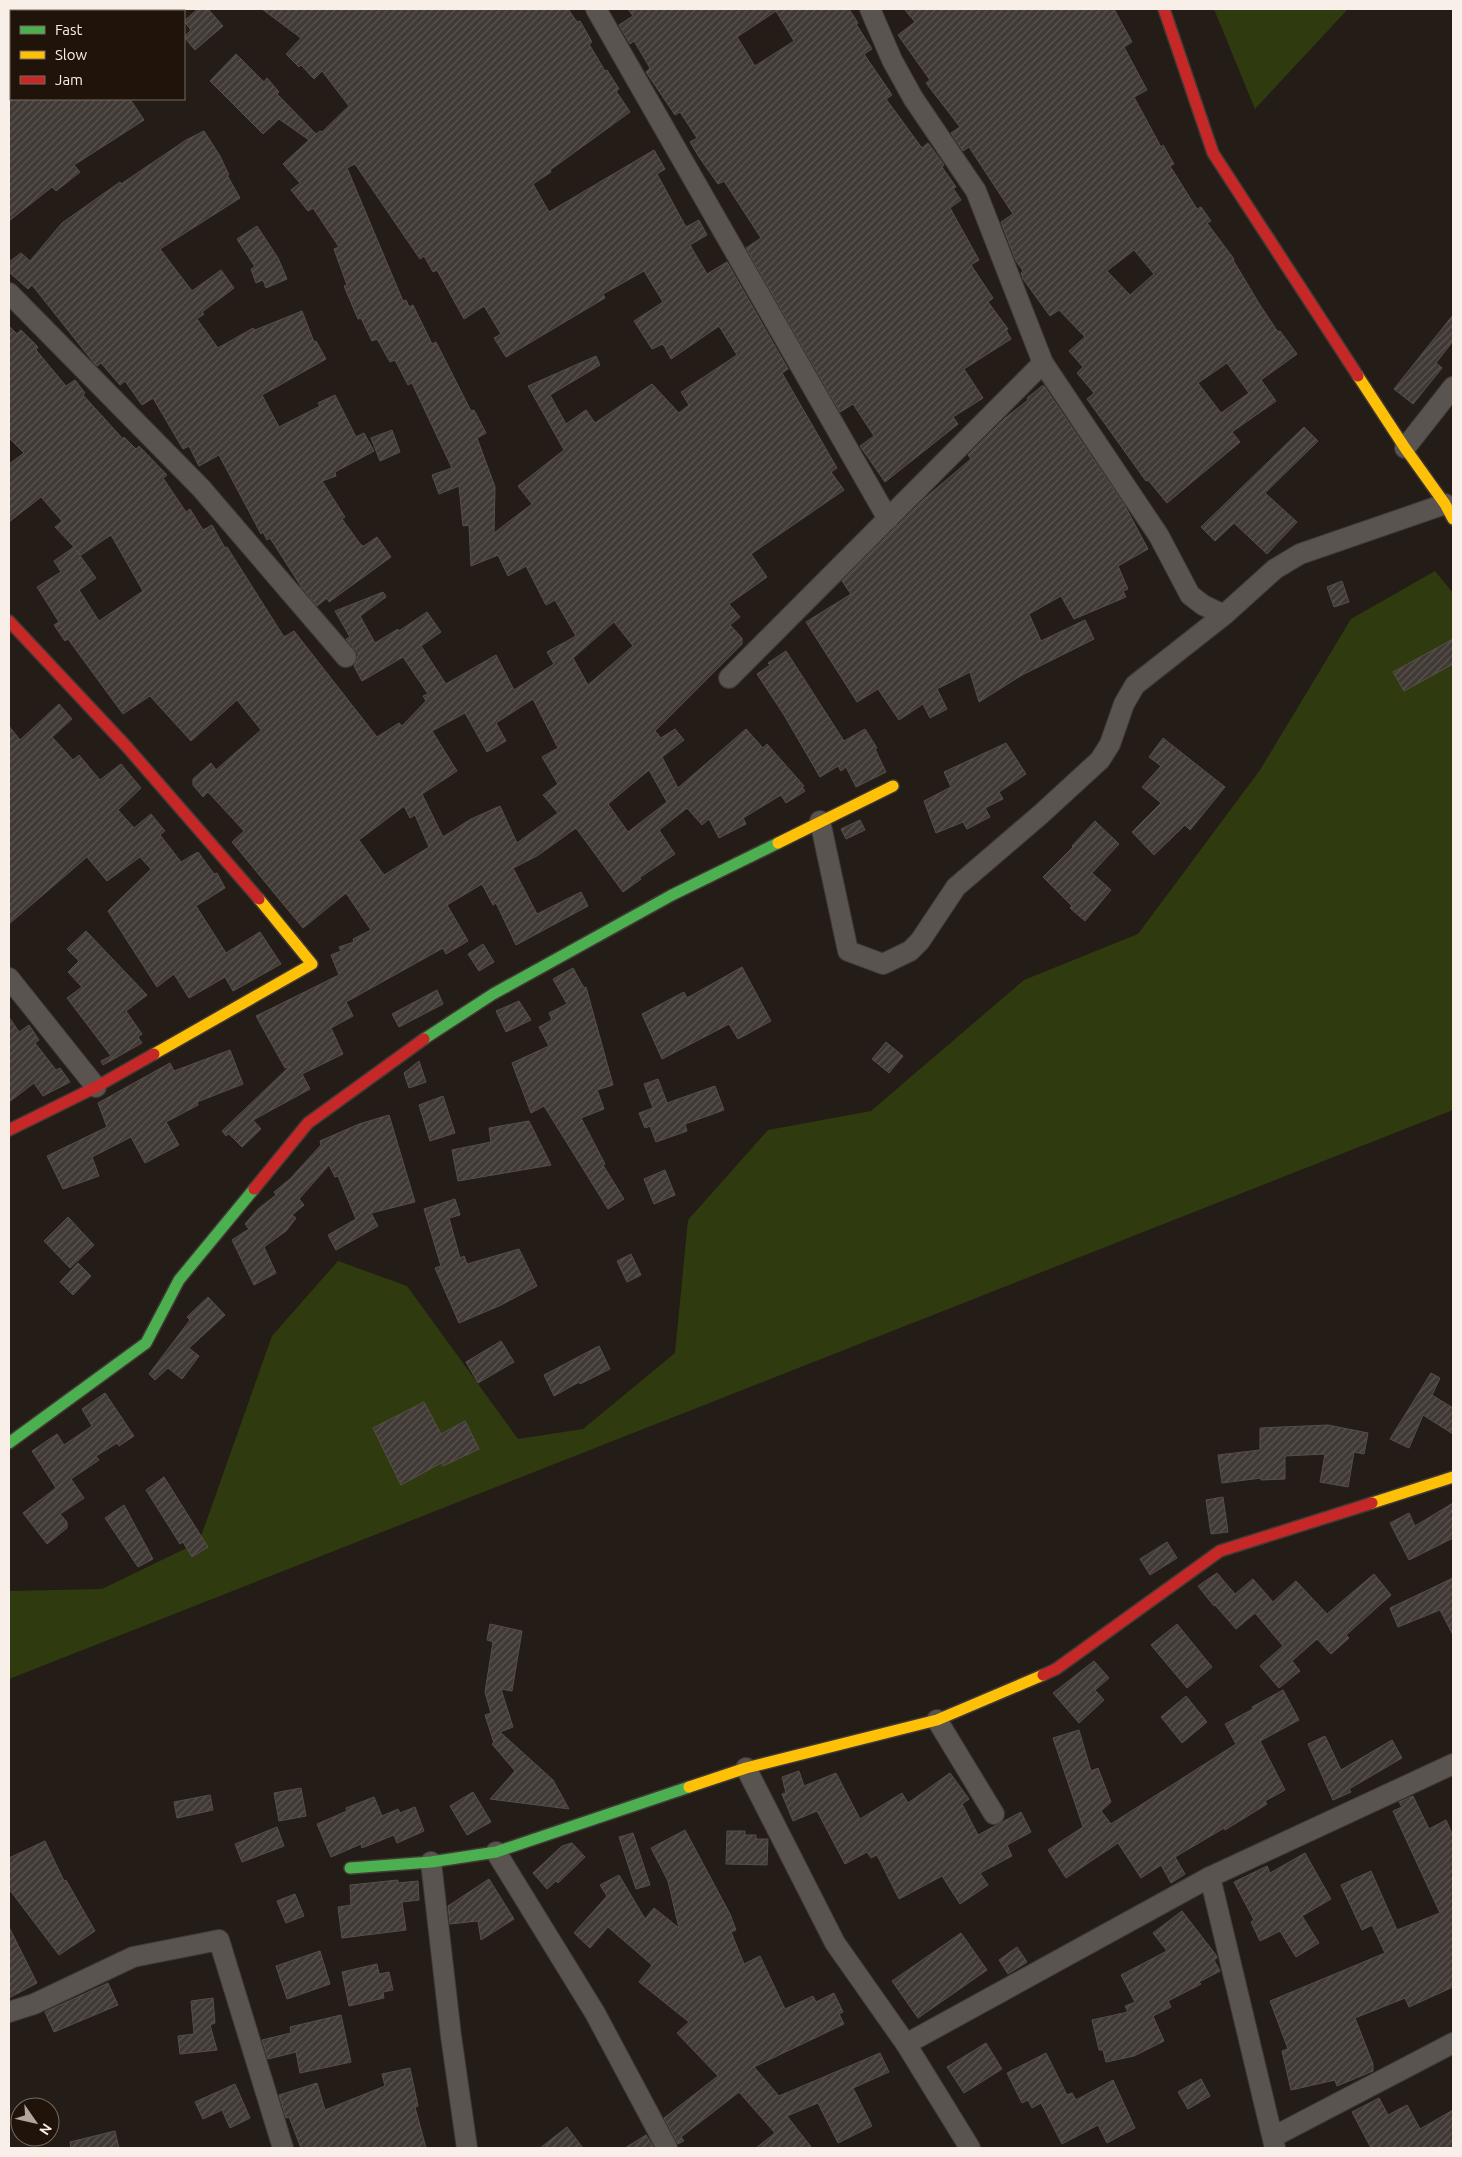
<svg xmlns="http://www.w3.org/2000/svg" width="1462" height="2157" font-family="Ubuntu,sans-serif">
  <style>
    .grass { fill: #2f3b0e }
    .building { fill: url(#building-hatch); stroke: #564e4b; fill-rule: evenodd }
    .lines { fill: none; stroke-linecap: round; stroke-linejoin: round }
    .street-casing { stroke: #403935; stroke-width: 22 }
    .fast-casing { stroke: #403935; stroke-width: 14 }
    .slow-casing { stroke: #403935; stroke-width: 14 }
    .jam-casing { stroke: #403935; stroke-width: 14 }
    .street { stroke: #5a5450; stroke-width: 20 }
    .fast { stroke: #4caf50; stroke-width: 11 }
    .slow { stroke: #ffc107; stroke-width: 11 }
    .jam { stroke: #c62828; stroke-width: 11 }
  </style>
  <defs>
    <pattern id="building-hatch" width="6" height="6" patternUnits="userSpaceOnUse" patternTransform="scale(1.25)"><rect width="6" height="6" fill="#403935"/><path d="M-1 1l2-2M0 6l6-6M5 7l2-2" fill="none" stroke="#5c5652"/></pattern>
  </defs>
  <rect width="100%" height="100%" fill="#241d17"/>
  <g class="grass">
    <polygon points="1214,9 1348,9 1255,109"/>
    <polygon points="1435,571 1453,593 1453,1110 9,1679 9,1591 102,1589 199,1542 272,1336 338,1261 407,1286 518,1439 583,1429 675,1353 688,1220 768,1130 871,1111 1024,980 1138,934 1260,770 1351,619"/>
  </g>
  <g class="building">
    <polygon points="198,9 208,9 223,26 195,50 184,37 191,30 184,21"/>
    <path d="M262 9H568L577 22 580 21 592 42 589 44 605 71 607 70 619 89 616 91 630 112 550 170 551 172 533 184 549 212 654 150 665 169 657 174 686 227 699 220 707 235 690 245 707 274 727 262 788 369 782 373 837 468 831 472 844 490 751 554 767 577 729 604 740 617 730 625 742 638V644L655 731 661 738 675 729 684 740 662 757 678 788 746 729 763 748 767 744 804 786 802 787 805 791 786 803 781 795 743 818 746 824 719 838 709 819 702 825 687 808 659 830 675 854 639 878 641 879 623 892 576 828 537 856 513 868 537 914 581 892 588 906 516 945 496 903 493 905 482 884 447 905 468 941 446 954 443 948 346 1002 353 1016 331 1028 343 1054 302 1074 310 1089 253 1120 261 1129 242 1147 229 1134 226 1136 222 1131 290 1066 285 1068 256 1016 339 975 331 955 341 951 339 947 354 942 353 939 371 930 346 893 303 928 232 842 244 831 208 792 203 797 193 785V779L211 763 216 770 261 730 237 700 191 741 150 696 123 714 68 639 65 641 54 625 59 622 37 587 61 572 54 561 74 547 55 527 62 521 41 497 9 522V464L24 453 9 438V326L17 334 21 330 38 347 36 350 66 386 75 380 85 393 83 395 123 439 124 437 136 449 139 446 167 475 163 478 186 512 190 509 203 530 212 525 225 548 227 547 284 637 294 631 377 737 399 723 402 726 426 701 423 696 428 694 403 657 362 681 354 666 357 660 358 654 346 639 350 637 335 611 383 592 386 597 360 616 375 643 398 629 399 631 427 612 441 632 421 646 446 684 496 655 514 690 554 664 547 652 576 636 555 600 546 605 526 566 508 576 498 555 471 566 469 525 463 526 459 486 439 494 432 475 452 468 412 383 408 385 395 360 390 362 377 339 372 341 361 318 358 319 344 286 347 285 334 249 339 247 313 208 308 211 291 190 300 183 283 164 309 140 279 119 263 134 210 81 236 54 264 82 267 78 279 92 277 94 316 134 320 131 322 132 349 106 322 71 314 79 301 65 299 67 286 54 301 38ZM355 164 420 259 424 256 433 272 437 270 464 319 484 306 501 334 494 338 506 357 605 298 603 294 644 271 663 302 634 321 652 349 663 344 671 359 719 326 737 355 681 392 689 405 679 413 652 384 595 423 586 410 566 424 550 395 600 365 596 356 528 386 564 450 518 486 532 504 494 533 495 487 477 438 486 433 474 410 471 411 436 342 432 344 413 305 409 307 406 300 403 301 347 168ZM111 535 143 591 99 621 79 590 96 578 76 550 81 555ZM614 622 633 646 588 685 573 658ZM533 699 558 748 542 757 558 784 543 795 558 813 517 843 500 806 471 819 443 837 422 794 457 771 432 731 465 713 487 752 506 741 496 723ZM649 770 667 802 628 832 608 804ZM404 806 410 818 415 815 429 847 384 875 359 840Z"/>
    <path d="M628 9H849L858 23 856 24 872 49 864 54 892 95 886 99 922 148 928 143 944 165 942 167 956 187 953 188 961 200 950 208 979 260 971 265 993 298 988 302 1008 329 1006 330 1011 339 964 369 983 398 953 417 958 424 885 482 860 446 874 436 853 404 840 412 746 248 761 238 724 181 718 184 699 157 690 142 697 138 680 112 675 115 646 72 650 68 634 41 630 44 619 25 633 16ZM776 11 794 41 755 66 737 37Z"/>
    <path d="M904 9H1114L1132 42 1124 47 1147 90 1134 97 1161 147 1163 145 1174 164 1170 166 1197 209 1201 207 1211 221 1207 223 1234 259 1233 260 1260 305 1278 332 1280 331 1297 354 1261 380 1276 401 1232 432 1240 442 1167 503 1148 480 1146 481 1087 399 1094 393 1077 373 1083 367 1069 351 1085 337 1059 310 1050 316 1023 279 1021 273 1023 271 1016 261 1001 222 1013 214 969 147 963 151 951 133 960 127 926 83 930 80 898 35 915 22ZM1134 250 1154 274 1130 295 1107 271ZM1227 363 1249 393 1221 413 1198 383Z"/>
    <polygon points="9,99 130,99 144,120 74,165 80,172 56,191 52,187 9,221"/>
    <polygon points="204,131 220,156 229,175 227,175 240,198 160,249 192,291 221,270 234,288 202,312 204,314 197,319 218,348 253,328 255,330 302,311 314,342 316,341 326,359 262,395 279,427 320,406 318,403 335,395 356,437 364,433 374,451 335,472 336,476 322,481 345,517 342,519 361,545 364,546 377,537 391,557 329,602 327,598 317,606 302,588 270,538 267,540 263,532 261,534 219,455 199,466 189,446 183,449 153,398 142,405 125,381 120,385 101,363 97,366 94,363 32,285 28,289 9,272 9,262 21,253 30,261 62,223 120,182 121,184 186,140"/>
    <polygon points="257,226 278,258 287,279 266,288 263,280 256,283 251,269 255,267 237,239"/>
    <polygon points="1453,315 1453,341 1436,363 1442,368 1413,404 1394,389"/>
    <polygon points="1042,386 1044,386 1125,506 1148,549 1118,566 1128,589 1123,591 1126,597 1074,619 1061,596 1029,614 1041,641 1085,620 1094,639 1022,675 979,702 970,672 937,689 947,709 930,718 923,704 899,720 878,689 857,702 806,622 851,594 842,581 925,498 971,459 968,455 1005,418 1028,400 1027,398"/>
    <polygon points="1304,427 1318,441 1265,493 1297,522 1267,554 1234,523 1215,541 1201,527"/>
    <polygon points="392,430 400,452 380,461 371,438"/>
    <polygon points="1342,581 1349,602 1334,607 1327,587"/>
    <polygon points="1453,639 1453,664 1404,691 1393,672"/>
    <polygon points="786,651 844,741 865,729 877,748 875,749 886,772 856,787 846,767 841,771 838,766 820,777 784,715 757,674 770,665 768,663"/>
    <polygon points="59,704 72,719 52,737 73,760 79,755 100,780 121,764 141,788 118,810 134,828 151,814 165,831 160,835 181,862 198,852 214,874 217,873 225,888 196,906 226,953 260,932 281,964 233,991 225,977 189,998 174,974 157,987 108,911 151,869 140,857 107,881 87,857 9,924 9,726 20,740"/>
    <polygon points="1163,738 1225,787 1190,830 1185,825 1154,855 1132,832 1161,803 1142,787 1161,766 1149,757"/>
    <polygon points="1006,743 1026,774 999,792 1003,799 985,808 990,817 967,829 963,822 936,833 924,801 951,787 944,772"/>
    <polygon points="860,820 865,830 846,839 841,829"/>
    <polygon points="1095,821 1119,844 1092,873 1111,890 1085,921 1070,908 1072,906 1043,877 1073,847 1072,846"/>
    <polygon points="86,931 147,995 126,1011 142,1034 138,1037 142,1043 103,1065 101,1061 111,1056 67,998 82,987 68,972 79,961 67,949"/>
    <polygon points="483,944 494,962 479,971 468,954"/>
    <polygon points="742,967 771,1021 738,1039 729,1024 662,1059 642,1014 684,992 687,998"/>
    <polygon points="573,968 584,988 586,987 613,1085 597,1090 604,1109 581,1118 605,1164 603,1165 624,1199 608,1209 544,1106 531,1113 512,1063 549,1046 539,1027 552,1020 549,1013 567,1004 553,979"/>
    <polygon points="437,990 443,1004 399,1027 392,1014"/>
    <polygon points="519,1001 531,1020 506,1032 496,1011"/>
    <polygon points="9,1017 19,1032 29,1025 39,1040 35,1043 56,1070 60,1068 70,1082 43,1096 34,1083 9,1102"/>
    <polygon points="886,1042 903,1056 889,1073 872,1059"/>
    <polygon points="230,1050 243,1084 197,1102 198,1105 166,1122 179,1145 145,1163 131,1137 92,1157 99,1176 63,1189 47,1156 107,1127 98,1103 170,1063 174,1071"/>
    <polygon points="419,1061 426,1082 409,1088 404,1073"/>
    <polygon points="658,1079 667,1103 715,1086 724,1110 685,1124 687,1131 656,1142 650,1126 645,1128 639,1113 653,1108 644,1084"/>
    <polygon points="443,1096 455,1133 430,1141 419,1105"/>
    <polygon points="389,1115 415,1202 371,1213 378,1226 336,1250 328,1235 356,1219 338,1176 335,1177 329,1165 299,1199 304,1205 292,1215 296,1218 286,1231 264,1247 276,1273 254,1285 232,1240 249,1229 245,1224 258,1209 276,1195 274,1192 290,1179 321,1145 320,1141 359,1124"/>
    <polygon points="529,1121 551,1165 458,1181 452,1150 491,1142 489,1128"/>
    <polygon points="665,1170 675,1195 654,1204 644,1179"/>
    <polygon points="455,1199 460,1215 449,1218 460,1258 464,1256 467,1264 519,1249 537,1286 501,1305 459,1323 435,1268 441,1266 424,1209"/>
    <polygon points="68,1217 94,1245 70,1268 44,1241"/>
    <polygon points="631,1254 641,1275 627,1282 617,1261"/>
    <polygon points="78,1263 91,1276 73,1295 60,1282"/>
    <polygon points="208,1297 225,1315 189,1348 199,1356 182,1379 168,1368 155,1380 149,1374 190,1320 187,1317"/>
    <polygon points="501,1341 514,1362 478,1383 466,1362"/>
    <polygon points="599,1346 610,1369 580,1384 579,1382 554,1396 544,1375"/>
    <polygon points="1431,1373 1440,1378 1432,1395 1453,1408 1453,1434 1423,1415 1409,1448 1390,1439"/>
    <polygon points="105,1393 134,1436 119,1446 117,1443 96,1456 99,1460 71,1479 84,1498 60,1514 67,1522 67,1528 47,1544 23,1513 56,1488 32,1451 57,1434 64,1445 92,1426 82,1409"/>
    <polygon points="424,1402 441,1434 465,1421 479,1449 443,1466 441,1463 401,1485 373,1428"/>
    <polygon points="1328,1425 1368,1433 1364,1454 1354,1452 1348,1487 1320,1482 1325,1454 1285,1456 1285,1479 1261,1480 1261,1478 1222,1483 1218,1455 1260,1450 1260,1428"/>
    <polygon points="164,1477 208,1547 192,1557 183,1542 180,1544 146,1490"/>
    <polygon points="1223,1497 1228,1532 1211,1534 1206,1500"/>
    <polygon points="1453,1503 1453,1538 1409,1560 1390,1523 1409,1513 1415,1526"/>
    <polygon points="124,1505 153,1559 138,1567 105,1518"/>
    <polygon points="1167,1542 1177,1558 1150,1575 1140,1559"/>
    <polygon points="1217,1573 1235,1594 1253,1579 1273,1602 1296,1581 1327,1614 1374,1574 1391,1595 1346,1635 1349,1638 1331,1654 1317,1639 1292,1661 1300,1671 1279,1688 1260,1666 1283,1646 1255,1613 1236,1629 1215,1605 1214,1606 1198,1586"/>
    <polygon points="1453,1578 1453,1635 1440,1610 1398,1627 1390,1608"/>
    <polygon points="490,1624 522,1631 512,1691 501,1689 513,1727 500,1732 553,1780 569,1809 490,1799 515,1771 492,1744 494,1743 485,1715 491,1713 485,1692 493,1642 487,1640"/>
    <polygon points="1177,1624 1212,1667 1187,1688 1151,1645"/>
    <polygon points="1094,1661 1109,1678 1095,1690 1104,1700 1079,1723 1053,1693"/>
    <polygon points="1283,1690 1299,1720 1260,1741 1285,1790 1265,1801 1267,1804 1225,1830 1224,1828 1175,1857 1185,1874 1171,1883 1161,1865 1141,1878 1118,1843 1066,1878 1048,1850 1083,1827 1053,1738 1079,1730 1091,1771 1098,1768 1111,1802 1101,1811 1111,1824 1236,1744 1225,1724 1253,1709 1252,1707"/>
    <polygon points="1186,1696 1207,1722 1182,1743 1161,1717"/>
    <polygon points="1325,1736 1341,1770 1392,1740 1402,1758 1349,1789 1351,1792 1333,1800 1308,1744"/>
    <polygon points="799,1771 804,1786 836,1773 860,1819 902,1793 908,1803 950,1773 969,1799 962,1804 978,1835 1021,1812 1031,1832 1007,1845 1012,1856 980,1873 988,1885 960,1904 942,1876 899,1899 877,1855 871,1858 867,1852 845,1864 817,1811 793,1821 782,1794 786,1793 782,1777"/>
    <polygon points="301,1788 306,1816 279,1821 274,1793"/>
    <polygon points="473,1792 491,1822 467,1835 450,1806"/>
    <polygon points="210,1795 213,1810 177,1818 174,1802"/>
    <polygon points="1413,1796 1429,1829 1446,1820 1453,1836 1453,1987 1409,2007 1405,1998 1355,2018 1373,2064 1373,2071 1337,2086 1335,2080 1291,2090 1282,2051 1288,2049 1270,2001 1385,1953 1372,1925 1362,1930 1341,1885 1371,1871 1397,1930 1440,1913 1393,1811 1402,1807 1399,1802"/>
    <polygon points="374,1797 382,1816 398,1809 400,1813 415,1807 424,1831 397,1843 394,1835 362,1848 361,1844 331,1857 317,1824 347,1811 346,1808"/>
    <polygon points="277,1827 284,1846 242,1862 235,1844"/>
    <polygon points="685,1830 730,1914 736,1930 731,1932 744,1964 760,1956 785,2009 813,1996 816,2002 834,1993 843,2012 839,2014 844,2024 754,2067 779,2096 880,2053 889,2072 853,2088 872,2126 838,2143 818,2103 787,2116 812,2148 756,2148 775,2133 739,2092 681,2137 684,2141 678,2144 664,2118 718,2076 677,2033 689,2022 639,1982 652,1965 608,1927 590,1948 574,1933 607,1896 600,1885 619,1875 645,1919 654,1908 679,1928 668,1881 651,1848"/>
    <polygon points="727,1831 745,1831 745,1835 756,1835 756,1839 768,1839 767,1865 726,1864"/>
    <polygon points="633,1833 650,1885 636,1889 619,1837"/>
    <polygon points="45,1841 64,1881 66,1880 95,1931 59,1955 9,1889 9,1858"/>
    <polygon points="572,1843 585,1857 558,1883 556,1881 547,1889 533,1873 562,1846"/>
    <polygon points="1305,1853 1331,1899 1302,1916 1319,1943 1296,1957 1280,1931 1260,1941 1251,1922 1254,1920 1234,1882 1267,1866 1270,1873"/>
    <polygon points="489,1879 514,1919 481,1940 478,1921 450,1924 448,1906"/>
    <polygon points="398,1880 398,1883 418,1881 419,1900 402,1902 406,1930 342,1938 338,1907 351,1905 350,1885"/>
    <polygon points="295,1894 304,1916 286,1923 277,1901"/>
    <polygon points="1182,1911 1216,1955 1217,1958 1214,1960 1220,1971 1199,1982 1201,1984 1168,2001 1171,2007 1153,2016 1164,2041 1134,2056 1106,2062 1103,2050 1099,2050 1092,2020 1128,2012 1125,2006 1135,2002 1121,1975 1167,1951 1153,1933"/>
    <polygon points="9,1927 37,1983 9,1998"/>
    <polygon points="961,1933 987,1970 918,2018 892,1981"/>
    <polygon points="1017,1947 1027,1962 1008,1974 999,1960"/>
    <polygon points="320,1951 330,1984 287,1999 276,1966"/>
    <polygon points="377,1964 379,1974 389,1972 393,1990 383,1992 384,1998 349,2006 342,1972"/>
    <polygon points="108,1983 118,2005 54,2032 45,2012"/>
    <polygon points="213,1998 215,2023 210,2025 217,2050 180,2054 178,2036 194,2034 191,2001"/>
    <polygon points="341,2015 351,2062 300,2073 296,2052 268,2059 262,2040 291,2033 290,2027"/>
    <polygon points="986,2043 1002,2069 964,2093 947,2067"/>
    <polygon points="1046,2053 1067,2095 1072,2093 1076,2100 1113,2080 1135,2128 1107,2143 1098,2125 1062,2144 1041,2103 1032,2108 1028,2100 1022,2103 1007,2073"/>
    <polygon points="410,2068 418,2106 415,2107 426,2148 301,2148 289,2117 286,2118 279,2095 317,2083 325,2110 385,2086 382,2074"/>
    <polygon points="1201,2079 1210,2096 1188,2109 1178,2092"/>
    <polygon points="235,2084 250,2118 230,2128 222,2110 203,2119 195,2102"/>
    <polygon points="1379,2098 1388,2115 1407,2105 1420,2129 1453,2110 1453,2148 1371,2148 1352,2112"/>
    <polygon points="567,2127 583,2148 540,2148"/>
    <polygon points="115,2131 119,2148 71,2148 70,2142"/>
    <polygon points="646,2135 654,2148 625,2148"/>
  </g>
  <g class="lines">
    <defs>
      <g id="street">
        <polyline points="596,9 888,519"/>
        <polyline points="870,9 892,60 913,98 976,191 1043,363 1159,536 1190,595 1203,605 1224,615"/>
        <polyline points="9,293 201,488 346,657"/>
        <polyline points="1405,448 1453,387"/>
        <polyline points="729,678 1043,363"/>
        <polyline points="820,821 848,951 883,964 910,951 920,941 956,887 1040,815 1100,760 1110,744 1124,704 1135,685 1224,615 1275,569 1300,554 1445,504"/>
        <polyline points="9,978 96,1087"/>
        <polyline points="937,1720 994,1814"/>
        <polyline points="746,1768 835,1943 906,2044 970,2148"/>
        <polyline points="496,1852 595,2013 667,2148"/>
        <polyline points="431,1862 451,2036 467,2148"/>
        <polyline points="1210,1877 1275,2148"/>
        <polyline points="9,2012 34,2004 133,1957 219,1940 283,2148"/>
        <polyline points="906,2044 1210,1877 1453,1764"/>
        <polyline points="1273,2137 1453,2043"/>
      </g>
      <g id="fast">
        <polyline points="424,1039 493,994 672,895 778,843"/>
        <polyline points="9,1443 146,1343 179,1280 254,1189"/>
        <polyline points="350,1868 431,1862 496,1852 689,1787"/>
      </g>
      <g id="slow">
        <polyline points="1358,376 1405,448 1445,504 1453,519"/>
        <polyline points="778,843 893,786"/>
        <polyline points="154,1054 312,964 259,899"/>
        <polyline points="1372,1503 1453,1477"/>
        <polyline points="689,1787 746,1768 937,1720 1043,1675"/>
      </g>
      <g id="jam">
        <polyline points="1164,9 1213,153 1358,376"/>
        <polyline points="9,621 127,747 259,899"/>
        <polyline points="9,1130 96,1087 154,1054"/>
        <polyline points="254,1189 308,1123 424,1039"/>
        <polyline points="1043,1675 1056,1669 1220,1551 1372,1503"/>
      </g>
    </defs>
    <use href="#street" class="street-casing"/>
    <use href="#fast" class="fast-casing"/>
    <use href="#slow" class="slow-casing"/>
    <use href="#jam" class="jam-casing"/>
    <use href="#street" class="street"/>
    <use href="#fast" class="fast"/>
    <use href="#slow" class="slow"/>
    <use href="#jam" class="jam"/>
  </g>
  <rect width="1462" height="2157" fill="none" stroke="#f8efe8" stroke-width="20"/>
  <rect x="10" y="10" width="175" height="90" fill="#201309" stroke="#766b62"/>
  <rect x="20" y="26" width="25" height="8" fill="#4caf50" stroke="#766b62"/>
  <text x="55" y="35" font-size="15" fill="#f8efe8">Fast</text>
  <rect x="20" y="51" width="25" height="8" fill="#ffc107" stroke="#766b62"/>
  <text x="55" y="60" font-size="15" fill="#f8efe8">Slow</text>
  <rect x="20" y="76" width="25" height="8" fill="#c62828" stroke="#766b62"/>
  <text x="55" y="85" font-size="15" fill="#f8efe8">Jam</text>
  <g transform="translate(35 2122) rotate(124)"><circle r="24" fill="#201309" stroke="#766b62"/>
  <path d="M0-4L9 19L0 12L-9 19Z" fill="#aea69f"/>
  <text y="-8" font-size="14" font-weight="bold" text-anchor="middle" fill="#f8efe8">N</text>
  </g>
</svg>
